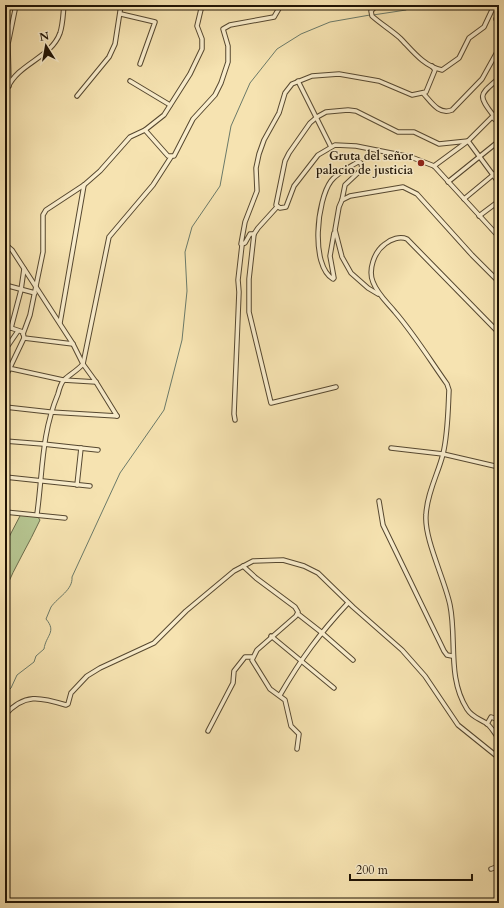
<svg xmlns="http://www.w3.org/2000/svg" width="504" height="908" font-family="Cardo,serif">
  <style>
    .green { fill: #b6c591; stroke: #6b6c4b }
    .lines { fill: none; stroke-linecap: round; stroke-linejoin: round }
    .stream { stroke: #6b7a69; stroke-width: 1 }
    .minor-casing { stroke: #564830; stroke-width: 5.5 }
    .minor { stroke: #f9edcc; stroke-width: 3.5 }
    .poi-dot { fill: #8f2418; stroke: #f9edcc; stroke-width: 1.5 }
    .labels { text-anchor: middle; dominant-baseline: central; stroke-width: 3; stroke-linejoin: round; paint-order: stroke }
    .poi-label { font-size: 12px; font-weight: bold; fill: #201405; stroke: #f9edcc; text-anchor: end }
  </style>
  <rect width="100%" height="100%" fill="#f6e3b1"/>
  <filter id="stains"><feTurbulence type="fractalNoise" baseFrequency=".005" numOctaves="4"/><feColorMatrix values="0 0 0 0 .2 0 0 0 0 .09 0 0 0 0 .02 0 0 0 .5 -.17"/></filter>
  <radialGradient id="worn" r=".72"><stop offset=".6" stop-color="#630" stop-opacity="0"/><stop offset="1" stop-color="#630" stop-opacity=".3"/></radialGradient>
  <path class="green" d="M21 514 38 517 40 520C29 544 15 566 5 590V555L9 537Z"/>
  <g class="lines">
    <g class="stream">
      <polyline points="373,15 406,10 413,5"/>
      <path d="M5 694 11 688 17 675 34 662 36 656 44 649C46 635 57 632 46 619 48 615 49 611 51 607 58 597 73 590 72 577L120 473 164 410 182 340 187 291 185 252 192 227 220 186 231 126 250 83 277 49 301 34 330 22 370 15"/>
    </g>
    <defs>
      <g id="minor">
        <path d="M377 5 371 11 372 16C381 24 391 30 400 38 411 49 424 67 442 70L459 58 469 38 484 27 492 10 499 5"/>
        <polyline points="121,14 155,22 140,64"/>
        <polyline points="496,19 499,19"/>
        <polyline points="499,47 497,52 499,54"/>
        <polyline points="130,81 170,105"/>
        <polyline points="298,81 331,147"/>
        <polyline points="9,86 8,44 16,5"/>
        <path d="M423 93C432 103 439 115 452 110L482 79 497 52"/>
        <polyline points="77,96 109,57 115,44 121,5"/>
        <path d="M5 102C6 97 6 91 8 87 19 63 51 58 60 33 63 24 63 14 64 5"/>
        <path d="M493 115C477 94 480 95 499 78"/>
        <polyline points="493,118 499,123"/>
        <polyline points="145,130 168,156 174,156 193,119 215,95 221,83 228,62 228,46 223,29 230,25 274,17 281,5"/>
        <polyline points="434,166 468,141 499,110"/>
        <polyline points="448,182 499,141"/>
        <polyline points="499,183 468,141 439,144 414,132 398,132 356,111 348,110 326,112 317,117 310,123 289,153 285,161 276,205 280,208 286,207 294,186 318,155 335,145 356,146 411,157 434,166 499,237"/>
        <polyline points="464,199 499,170"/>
        <polyline points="277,207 258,228 254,234 249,279 249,312 271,403 336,387"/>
        <polyline points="479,216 499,201"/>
        <path d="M334 233 330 256 334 278 333 279C310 265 317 200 331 181 337 173 350 167 358 162L361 163 362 169 345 185 342 200"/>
        <polyline points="254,234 250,234 245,243 241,244 245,222 257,191 256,168 259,154 264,140 279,113 285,93 292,84 312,76 339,74 379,81 412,95 426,92 435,70 432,66"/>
        <polyline points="5,244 12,250 36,287 73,344 83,364 96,382 117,416"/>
        <polyline points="5,285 35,293"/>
        <polyline points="378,294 368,288 351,273 342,257 335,230 339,207 342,200 350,196 403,187 417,194 472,255 499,282"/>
        <polyline points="60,323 84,185"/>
        <polyline points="5,326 23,332 24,338 5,378"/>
        <polyline points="11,328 21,290 24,269"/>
        <path d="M499 333 407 239C400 236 391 239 385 244 374 252 368 270 373 282 378 295 387 302 395 312 414 334 430 360 447 384L449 390C448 411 448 433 443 454 438 474 427 493 426 515 424 539 445 580 450 605 457 639 447 678 467 709 472 717 478 718 486 723 491 726 495 734 499 739"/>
        <polyline points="23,334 30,315 43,252 43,215 46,210 84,185 100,171 130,137 145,130 164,115 190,74 202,49 202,39 197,26 202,5"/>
        <polyline points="24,338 73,344"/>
        <polyline points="5,350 18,331"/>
        <polyline points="8,368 63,380 96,382"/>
        <polyline points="5,407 50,412 117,416"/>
        <polyline points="235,420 234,414 239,292 238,280 242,245"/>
        <polyline points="5,441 43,444 98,450"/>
        <polyline points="391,448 443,454 499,467"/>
        <polyline points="5,477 90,486"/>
        <polyline points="77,485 81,448"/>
        <polyline points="379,501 383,525 444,651 447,655 452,656"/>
        <polyline points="5,512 65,518"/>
        <path d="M37 514C43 471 41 435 58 394 59 390 61 383 64 380 70 374 77 371 83 364L109 237 153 185 171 157"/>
        <polyline points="243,566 256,578 295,607 298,612 296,616 257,650 252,660 270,689 285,700 291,726 299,734 297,749"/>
        <polyline points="298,614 321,632 353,660"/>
        <polyline points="271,636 334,688"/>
        <path d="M280 695C301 659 319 634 348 603"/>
        <path d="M5 715C24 693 40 697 66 705L68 704 71 693 87 676 100 668 154 643 186 611 234 571 253 561 283 560 304 566 318 573 353 607 402 650 425 676 458 725 499 758"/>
        <polyline points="487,724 491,717 499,720"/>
        <polyline points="208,731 233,683 234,671 245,657 252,657"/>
        <polyline points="491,869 499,866"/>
      </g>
    </defs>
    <use href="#minor" class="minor-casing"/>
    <use href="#minor" class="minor"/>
  </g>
  <circle class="poi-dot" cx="421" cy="163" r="4"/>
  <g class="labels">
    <g class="poi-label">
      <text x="413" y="156">Gruta del señor<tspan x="413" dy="14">palacio de justicia</tspan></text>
    </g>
  </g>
  <rect width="504" height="908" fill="none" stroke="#f6e3b1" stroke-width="20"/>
  <rect x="6" y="6" width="492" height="896" fill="none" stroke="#201405" stroke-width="2"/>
  <rect x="10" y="10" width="484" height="888" fill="none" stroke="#201405"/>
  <g transform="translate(46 46) rotate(349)" stroke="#f9edcc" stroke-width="3" paint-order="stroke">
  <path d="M0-3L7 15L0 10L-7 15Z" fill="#201405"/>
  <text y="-6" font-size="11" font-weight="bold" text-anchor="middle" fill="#201405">N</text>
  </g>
  <path d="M350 874v6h122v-6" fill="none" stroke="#201405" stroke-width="2"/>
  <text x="356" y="874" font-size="12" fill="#201405" stroke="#f9edcc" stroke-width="3" paint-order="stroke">200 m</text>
  <rect width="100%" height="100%" filter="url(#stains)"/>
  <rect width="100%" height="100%" fill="url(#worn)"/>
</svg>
